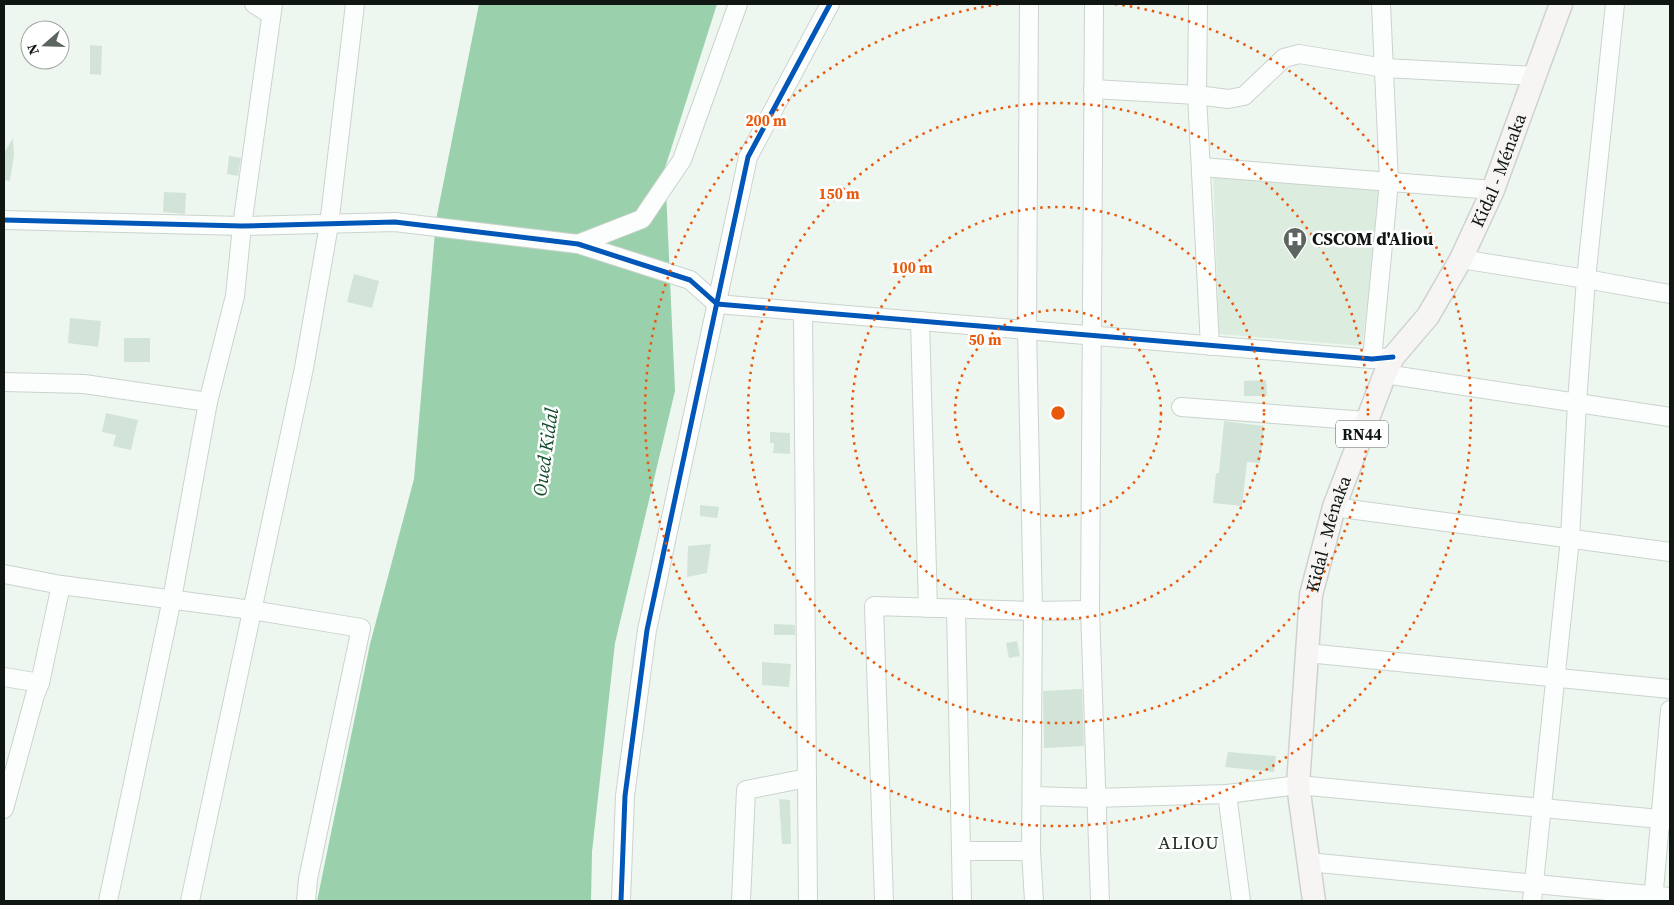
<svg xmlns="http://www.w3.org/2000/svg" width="1674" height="905" font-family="'Source Serif 4',serif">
  <rect width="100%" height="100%" fill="#edf7f0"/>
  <path fill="#dcede0" d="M1213 176 1384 185 1362 346 1219 334Z"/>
  <path fill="#9ad1ac" d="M479 4H717L665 168 675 391 615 643 592 852 591 901H317L370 644 414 479 436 220Z"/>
  <g fill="#d1e4d7">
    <path d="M90 45 102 46 101 75 90 74Z"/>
    <path d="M13 138 14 155 10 181 4 180V153Z"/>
    <path d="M229 156 241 158 238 176 227 174Z"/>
    <path d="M164 192 186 193 185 214 163 212Z"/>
    <path d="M354 274 379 281 372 308 347 302Z"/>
    <path d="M70 318 101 321 98 347 68 343Z"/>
    <rect x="124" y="338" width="26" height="24"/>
    <path d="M1266 380 1267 396H1244V381Z"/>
    <path d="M106 413 138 420 131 450 113 446 116 435 102 432Z"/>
    <path d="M1224 421 1264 426 1260 463 1247 462 1242 506 1213 503 1216 473H1219Z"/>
    <path d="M770 432 790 433V454L773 453 774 443H770Z"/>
    <path d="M700 505 719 507 717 518 700 516Z"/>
    <path d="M711 544 707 573 687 577 688 546Z"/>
    <path d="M774 624 795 625V635H774Z"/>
    <path d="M1017 641 1020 656 1009 658 1006 643Z"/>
    <path d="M762 662 791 664 789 687 762 685Z"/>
    <path d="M1082 689 1084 746 1044 748 1043 691Z"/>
    <path d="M1228 752 1276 756 1274 772 1225 767Z"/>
    <path d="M779 799 790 800 791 844H782Z"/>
  </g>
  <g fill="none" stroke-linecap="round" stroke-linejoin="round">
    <g stroke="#cbd3cd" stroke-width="20">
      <g id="minor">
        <path d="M254 4 270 14"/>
        <path d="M1029 4 1027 330 1033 611 1031 851 1034 901"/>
        <path d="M1094 4 1090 610 1100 901"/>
        <path d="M1198 4 1197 95 1210 346"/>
        <path d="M1093 89 1197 95 1228 99 1244 96 1284 58 1299 54 1385 68 1534 76"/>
        <path d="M1201 167 1493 190"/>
        <path d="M4 220 242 226 395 222 578 244 690 280 717 304 1372 359 1393 357"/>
        <path d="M578 244 642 219 682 160 738 4"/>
        <path d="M1461 259 1586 279 1670 294"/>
        <path d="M803 311 808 901"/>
        <path d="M920 321 928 608"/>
        <path d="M1372 359 1389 182 1381 4"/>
        <path d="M1385 374 1670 417"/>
        <path d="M4 382 84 384 208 402"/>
        <path d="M1181 407 1367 421"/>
        <path d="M1334 507 1670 552"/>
        <path d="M4 574 61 585 252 610 361 628 308 879 306 901"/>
        <path d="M956 609 962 901"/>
        <path d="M1307 653 1670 689"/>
        <path d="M4 677 40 683"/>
        <path d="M1227 794 1241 901"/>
        <path d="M1032 796 1095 798 1227 794 1298 785 1670 820"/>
        <path d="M4 809 35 695 40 683 61 585"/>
        <path d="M962 851H1031"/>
        <path d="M1308 862 1670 897"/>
        <path d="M108 901 172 599 208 402 235 296 242 226 273 4"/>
        <path d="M190 901 304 368 329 225 355 4"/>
        <path d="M621 901 625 796 647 630 748 157 830 4"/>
        <path d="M741 901 746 790 807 778"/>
        <path d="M884 901 874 606 1033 611 1090 610"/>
        <path d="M1532 901 1570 539 1577 403 1586 279 1615 4"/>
        <path d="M1653 901 1670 710"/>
      </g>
    </g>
    <g stroke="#cdd2cf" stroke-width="25">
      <g id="major">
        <path id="s1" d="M1314 901 1298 785 1311 595 1334 507 1385 374 1393 357 1428 316 1461 259 1493 190 1561 4"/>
      </g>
    </g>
    <use href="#minor" stroke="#fcfefd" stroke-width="18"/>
    <use href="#major" stroke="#f7f4f4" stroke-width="22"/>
    <g stroke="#fff" stroke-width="8">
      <g id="cycleway">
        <path d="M4 220 242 226 395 222 578 244 690 280 717 304 1372 359 1393 357"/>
        <path d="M621 901 625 796 647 630 748 157 830 4"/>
      </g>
    </g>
    <use href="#cycleway" stroke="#0057b8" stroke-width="5"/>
  </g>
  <g fill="none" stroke="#e8590c" stroke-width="2.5" stroke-dasharray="2.5 5">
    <circle cx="1058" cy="413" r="103"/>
    <circle cx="1058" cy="413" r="206"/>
    <circle cx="1058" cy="413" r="310"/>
    <path d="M1115 4A413 413 0 1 1 1001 4"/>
  </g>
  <defs>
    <g id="hospital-pin" transform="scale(1.25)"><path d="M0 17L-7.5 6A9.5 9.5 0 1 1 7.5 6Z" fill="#5d6560" stroke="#fff"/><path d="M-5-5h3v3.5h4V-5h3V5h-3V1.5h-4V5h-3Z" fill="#fff"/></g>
  </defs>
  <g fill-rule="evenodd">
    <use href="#hospital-pin" x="1295" y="239"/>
  </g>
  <g text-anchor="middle" stroke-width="5" stroke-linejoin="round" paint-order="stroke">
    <rect fill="#fff" stroke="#585d59" stroke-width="1" x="1336" y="420.5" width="52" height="27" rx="4"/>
    <g font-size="16" font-weight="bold" fill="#101712">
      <text x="1362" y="440">RN44</text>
    </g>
    <g font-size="18" fill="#101712" stroke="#fff">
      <text dy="6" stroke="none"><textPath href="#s1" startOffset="776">Kidal - Ménaka</textPath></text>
      <text dy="6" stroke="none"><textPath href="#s1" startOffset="371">Kidal - Ménaka</textPath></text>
    </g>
    <g font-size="18" font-weight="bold" fill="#101712" stroke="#fff" text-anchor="start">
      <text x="1312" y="245">CSCOM d'Aliou</text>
    </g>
    <g font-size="19" font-style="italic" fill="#114a2a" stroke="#fff">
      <text transform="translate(545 452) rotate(-82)" y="7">Oued Kidal</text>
    </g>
    <g font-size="19" letter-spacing="1" fill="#243228" stroke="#fff">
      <text x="1189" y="849">ALIOU</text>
    </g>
  </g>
  <circle cx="1058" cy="413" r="8" fill="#e8590c" stroke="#fff" stroke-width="2.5"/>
  <g font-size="15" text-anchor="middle" font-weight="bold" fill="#e8590c" stroke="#fff" stroke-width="5" stroke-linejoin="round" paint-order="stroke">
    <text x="766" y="126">200 m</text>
    <text x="839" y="199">150 m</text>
    <text x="912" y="273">100 m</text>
    <text x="985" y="345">50 m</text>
  </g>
  <rect width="1674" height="905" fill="none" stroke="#101712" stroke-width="10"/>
  <g transform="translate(45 45) rotate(250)"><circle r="24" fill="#ffffff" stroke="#9fa2a0"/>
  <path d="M0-4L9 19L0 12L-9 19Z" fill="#5d6560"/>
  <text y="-8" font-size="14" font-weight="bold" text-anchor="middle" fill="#101712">N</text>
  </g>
</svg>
